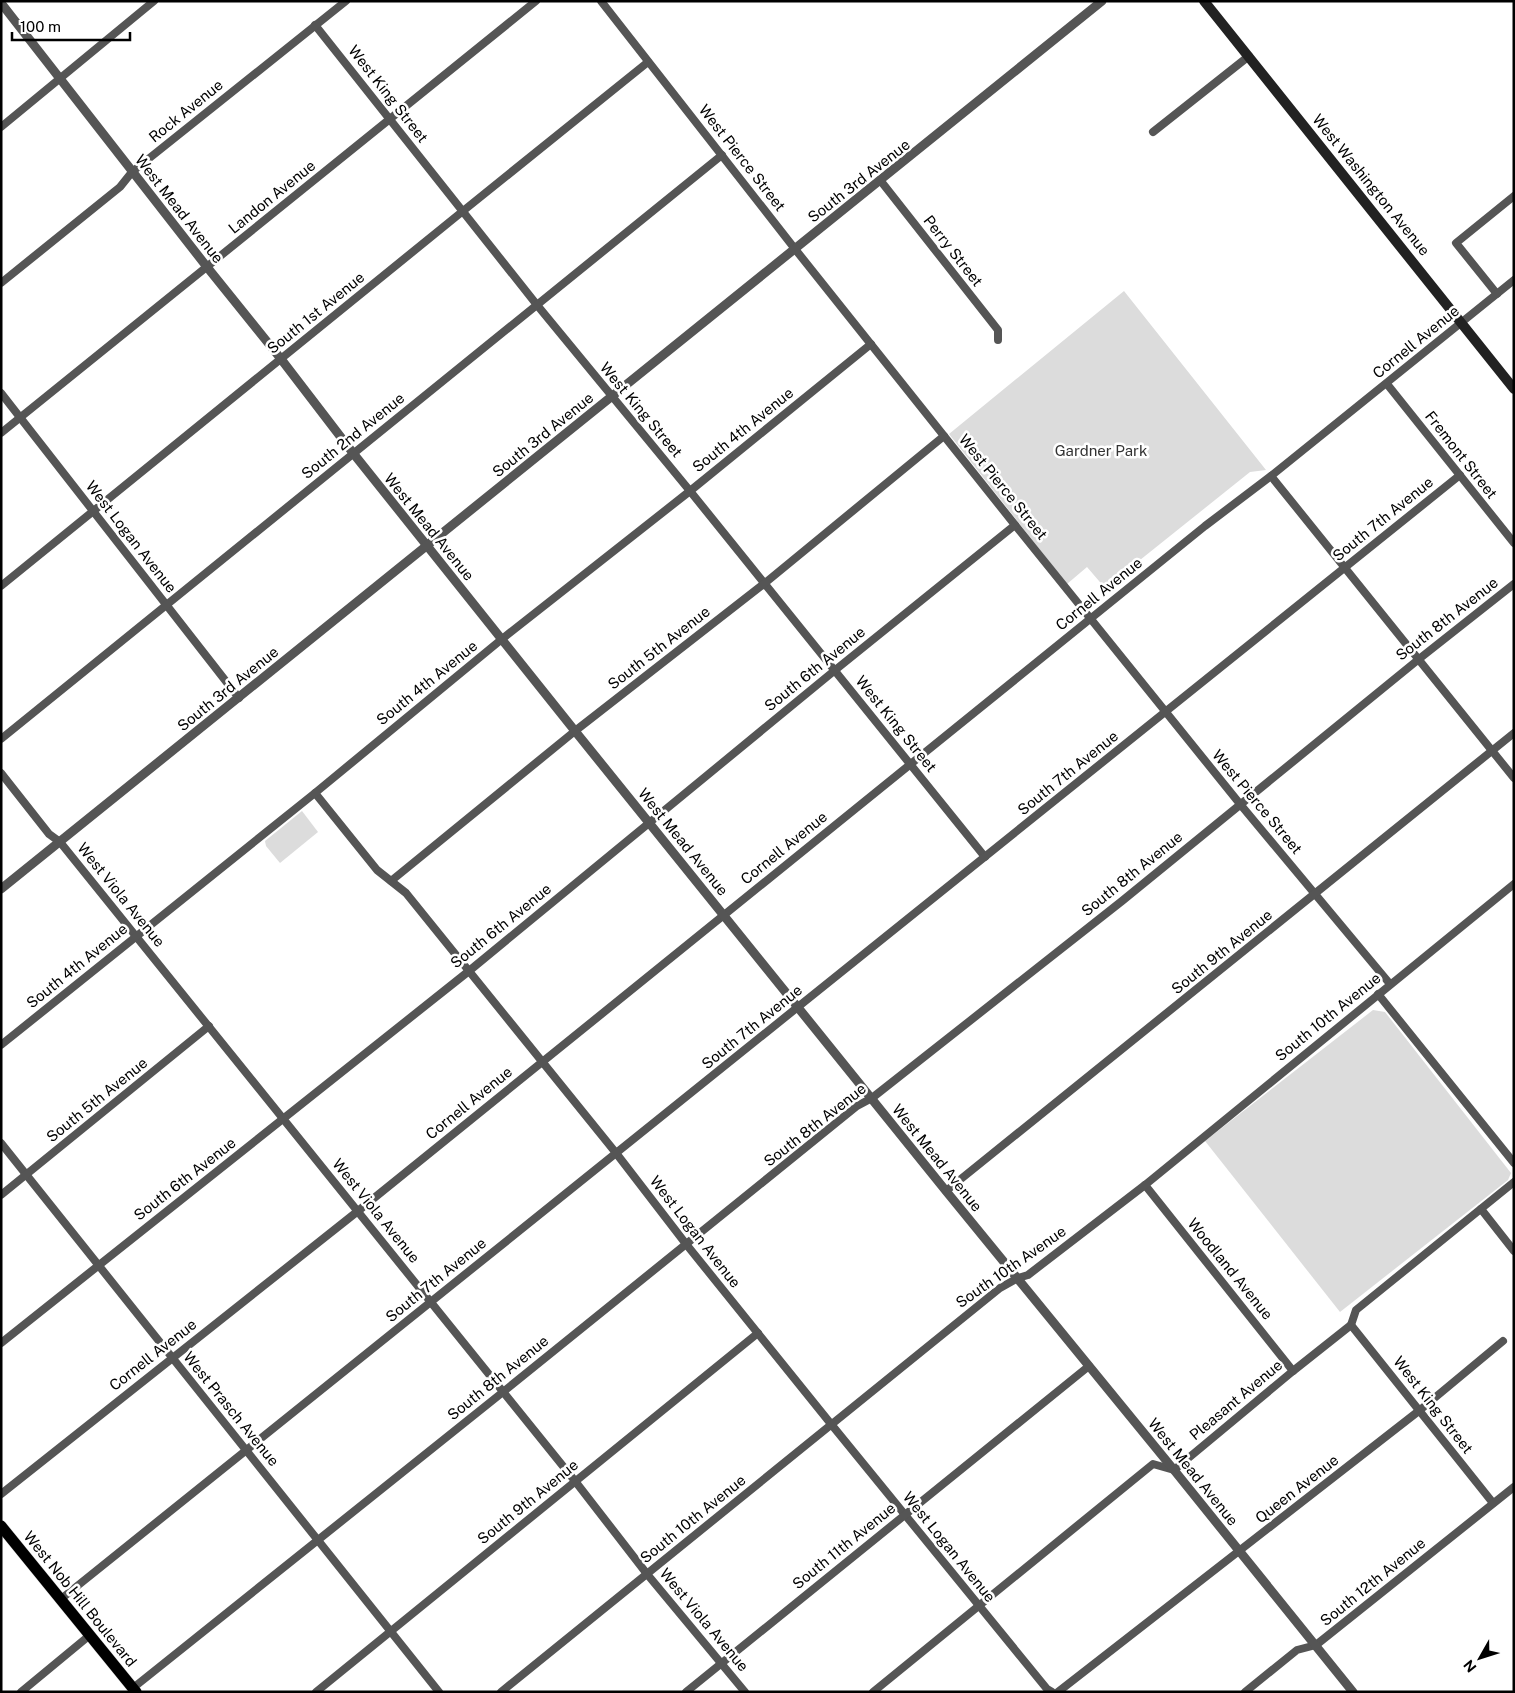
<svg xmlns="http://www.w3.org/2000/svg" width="1515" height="1693" font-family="'Public Sans',sans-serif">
  <rect width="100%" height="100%" fill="#fff"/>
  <g fill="#dcdcdc">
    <path d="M1124 291 1266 470 1250 472 1105 588 1087 567 1067 584 949 434Z"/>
    <path d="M302 811 318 832 280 863 266 846 265 841Z"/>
    <path d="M1373 1010 1385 1012 1511 1173 1508 1180 1340 1312 1205 1141Z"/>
  </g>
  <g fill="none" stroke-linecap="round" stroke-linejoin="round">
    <g stroke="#dbdbdb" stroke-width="12">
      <path id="primary" d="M1 1526 136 1692"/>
    </g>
    <g stroke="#555" stroke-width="8">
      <path d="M601 1 795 249 1015 525 1240 804 1390 984"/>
      <path d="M315 25 537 305 690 491 985 857"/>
      <path d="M1 127 154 1"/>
      <path d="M1153 132 1249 56"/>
      <path d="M880 180 998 330V340"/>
      <path d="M1 283 120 187 132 172 346 1"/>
      <path d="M1497 294 1456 243 1514 196"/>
      <path d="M1387 384 1514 543"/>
      <path d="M1 393 239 698"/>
      <path d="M1 433 536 1"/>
      <path d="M1271 476 1514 778"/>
      <path d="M1 586 463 211 648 62"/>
      <path d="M1 739 722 155"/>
      <path d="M1 773 49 834 60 842 575 1481 647 1574 745 1692"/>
      <path d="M315 793 377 870 406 893 616 1153 686 1244 831 1424 1047 1689 1052 1692"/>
      <path d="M391 881 575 731 765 583 944 436"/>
      <path d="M1378 994 1514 1163"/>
      <path d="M1 1045 315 793 502 639 690 491 871 344"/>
      <path d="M1 1143 439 1692"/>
      <path d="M1145 1185 1293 1371"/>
      <path d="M946 1191 1514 733"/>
      <path d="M1 1195 209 1026"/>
      <path d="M1481 1209 1514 1251"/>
      <path d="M1351 1325 1493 1503"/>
      <path d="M1 1343 469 971 834 671 1015 525"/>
      <path d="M1 1494 358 1211 1205 526 1271 476 1514 280"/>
      <path d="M61 1599 1460 475"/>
      <path d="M133 1688 503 1392 857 1106 872 1098 1122 901 1419 659 1514 584"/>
      <path d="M21 1692 90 1635"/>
      <path d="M316 1692 758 1333"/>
      <path d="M501 1692 1000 1288 1018 1278 1028 1275 1145 1185 1514 884"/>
      <path d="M686 1692 1089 1366"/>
      <path d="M873 1692 1153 1464 1174 1470 1293 1371 1351 1325 1356 1310 1514 1182"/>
      <path d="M1058 1692 1420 1410 1503 1341"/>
      <path d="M1245 1692 1297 1650 1316 1645 1514 1487"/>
    </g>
    <g stroke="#555" stroke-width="9">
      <path d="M1 3 207 267 281 359 353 453 575 731 946 1191 1174 1470 1353 1692"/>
      <path d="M1 889 1102 1"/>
    </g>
    <path stroke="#222" stroke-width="10" d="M1204 1 1514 389"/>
    <use href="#primary" stroke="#000" stroke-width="11"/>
  </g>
  <g text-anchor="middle" stroke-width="5" stroke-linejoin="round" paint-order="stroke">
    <g font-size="15" fill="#000" stroke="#fff">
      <text transform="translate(388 94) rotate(52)" y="5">West King Street</text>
      <text transform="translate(186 111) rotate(-39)" y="5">Rock Avenue</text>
      <text transform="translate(742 158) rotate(52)" y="5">West Pierce Street</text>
      <text transform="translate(859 181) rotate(-38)" y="5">South 3rd Avenue</text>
      <text transform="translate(1371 185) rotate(51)" y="5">West Washington Avenue</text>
      <text transform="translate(272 197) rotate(-39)" y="5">Landon Avenue</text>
      <text transform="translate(179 209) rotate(52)" y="5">West Mead Avenue</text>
      <text transform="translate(953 251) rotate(52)" y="5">Perry Street</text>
      <text transform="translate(316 313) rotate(-39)" y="5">South 1st Avenue</text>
      <text transform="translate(1416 342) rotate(-39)" y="5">Cornell Avenue</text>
      <text transform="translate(641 410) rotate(50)" y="5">West King Street</text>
      <text transform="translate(743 430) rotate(-39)" y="5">South 4th Avenue</text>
      <text transform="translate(543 435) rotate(-39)" y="5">South 3rd Avenue</text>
      <text transform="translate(353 436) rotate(-39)" y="5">South 2nd Avenue</text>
      <text transform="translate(1461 455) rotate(52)" y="5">Fremont Street</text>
      <text transform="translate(1003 487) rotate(51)" y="5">West Pierce Street</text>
      <text transform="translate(1383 519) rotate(-39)" y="5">South 7th Avenue</text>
      <text transform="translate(429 527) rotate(51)" y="5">West Mead Avenue</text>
      <text transform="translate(131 537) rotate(52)" y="5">West Logan Avenue</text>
      <text transform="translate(1099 594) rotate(-39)" y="5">Cornell Avenue</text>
      <text transform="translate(1447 619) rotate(-38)" y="5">South 8th Avenue</text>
      <text transform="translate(659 648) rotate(-38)" y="5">South 5th Avenue</text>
      <text transform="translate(815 669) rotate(-39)" y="5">South 6th Avenue</text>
      <text transform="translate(427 683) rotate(-39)" y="5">South 4th Avenue</text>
      <text transform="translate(228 689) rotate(-39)" y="5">South 3rd Avenue</text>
      <text transform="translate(896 724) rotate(51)" y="5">West King Street</text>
      <text transform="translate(1068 773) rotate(-39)" y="5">South 7th Avenue</text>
      <text transform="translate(1257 802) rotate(50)" y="5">West Pierce Street</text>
      <text transform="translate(683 842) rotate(51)" y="5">West Mead Avenue</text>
      <text transform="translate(784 848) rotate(-39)" y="5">Cornell Avenue</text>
      <text transform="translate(1132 874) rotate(-39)" y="5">South 8th Avenue</text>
      <text transform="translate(121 895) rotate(51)" y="5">West Viola Avenue</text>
      <text transform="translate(501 926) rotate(-39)" y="5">South 6th Avenue</text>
      <text transform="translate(1222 952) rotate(-39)" y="5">South 9th Avenue</text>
      <text transform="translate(77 966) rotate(-39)" y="5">South 4th Avenue</text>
      <text transform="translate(1328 1017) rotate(-39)" y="5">South 10th Avenue</text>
      <text transform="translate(752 1027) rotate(-39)" y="5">South 7th Avenue</text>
      <text transform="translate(97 1100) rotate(-39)" y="5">South 5th Avenue</text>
      <text transform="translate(469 1103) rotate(-39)" y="5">Cornell Avenue</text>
      <text transform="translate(815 1125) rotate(-38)" y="5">South 8th Avenue</text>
      <text transform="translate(937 1158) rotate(51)" y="5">West Mead Avenue</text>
      <text transform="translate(185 1179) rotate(-38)" y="5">South 6th Avenue</text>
      <text transform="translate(376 1211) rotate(51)" y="5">West Viola Avenue</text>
      <text transform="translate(695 1232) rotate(52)" y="5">West Logan Avenue</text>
      <text transform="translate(1011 1267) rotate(-35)" y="5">South 10th Avenue</text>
      <text transform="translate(1230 1269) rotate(51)" y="5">Woodland Avenue</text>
      <text transform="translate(436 1280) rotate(-39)" y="5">South 7th Avenue</text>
      <text transform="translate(153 1355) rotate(-38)" y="5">Cornell Avenue</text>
      <text transform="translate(498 1378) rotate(-39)" y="5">South 8th Avenue</text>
      <text transform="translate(1236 1400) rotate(-40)" y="5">Pleasant Avenue</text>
      <text transform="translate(1433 1405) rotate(52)" y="5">West King Street</text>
      <text transform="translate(231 1409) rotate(51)" y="5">West Prasch Avenue</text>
      <text transform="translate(1193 1472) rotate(51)" y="5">West Mead Avenue</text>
      <text transform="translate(1297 1489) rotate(-38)" y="5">Queen Avenue</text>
      <text transform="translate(528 1502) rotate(-39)" y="5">South 9th Avenue</text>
      <text transform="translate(693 1519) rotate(-39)" y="5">South 10th Avenue</text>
      <text transform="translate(844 1546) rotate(-39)" y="5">South 11th Avenue</text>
      <text transform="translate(949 1547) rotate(51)" y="5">West Logan Avenue</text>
      <text transform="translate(1373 1582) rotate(-39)" y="5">South 12th Avenue</text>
      <text transform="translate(80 1599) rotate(51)" y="5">West Nob Hill Boulevard</text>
      <text transform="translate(704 1620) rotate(50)" y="5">West Viola Avenue</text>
    </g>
    <g font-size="15" fill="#333" stroke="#fff">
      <text x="1101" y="456">Gardner Park</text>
    </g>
  </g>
  <rect width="1515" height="1693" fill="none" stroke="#000000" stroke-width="5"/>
  <g transform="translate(1480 1658) rotate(231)" stroke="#ffffff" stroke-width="4" paint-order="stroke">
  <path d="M0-4L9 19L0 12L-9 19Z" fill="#000000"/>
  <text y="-8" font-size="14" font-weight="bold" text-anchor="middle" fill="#000000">N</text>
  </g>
  <path d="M12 32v8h118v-8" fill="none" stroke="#000000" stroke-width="2.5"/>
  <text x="20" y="32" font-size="15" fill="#000000" stroke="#ffffff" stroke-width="4" paint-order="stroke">100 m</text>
</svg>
